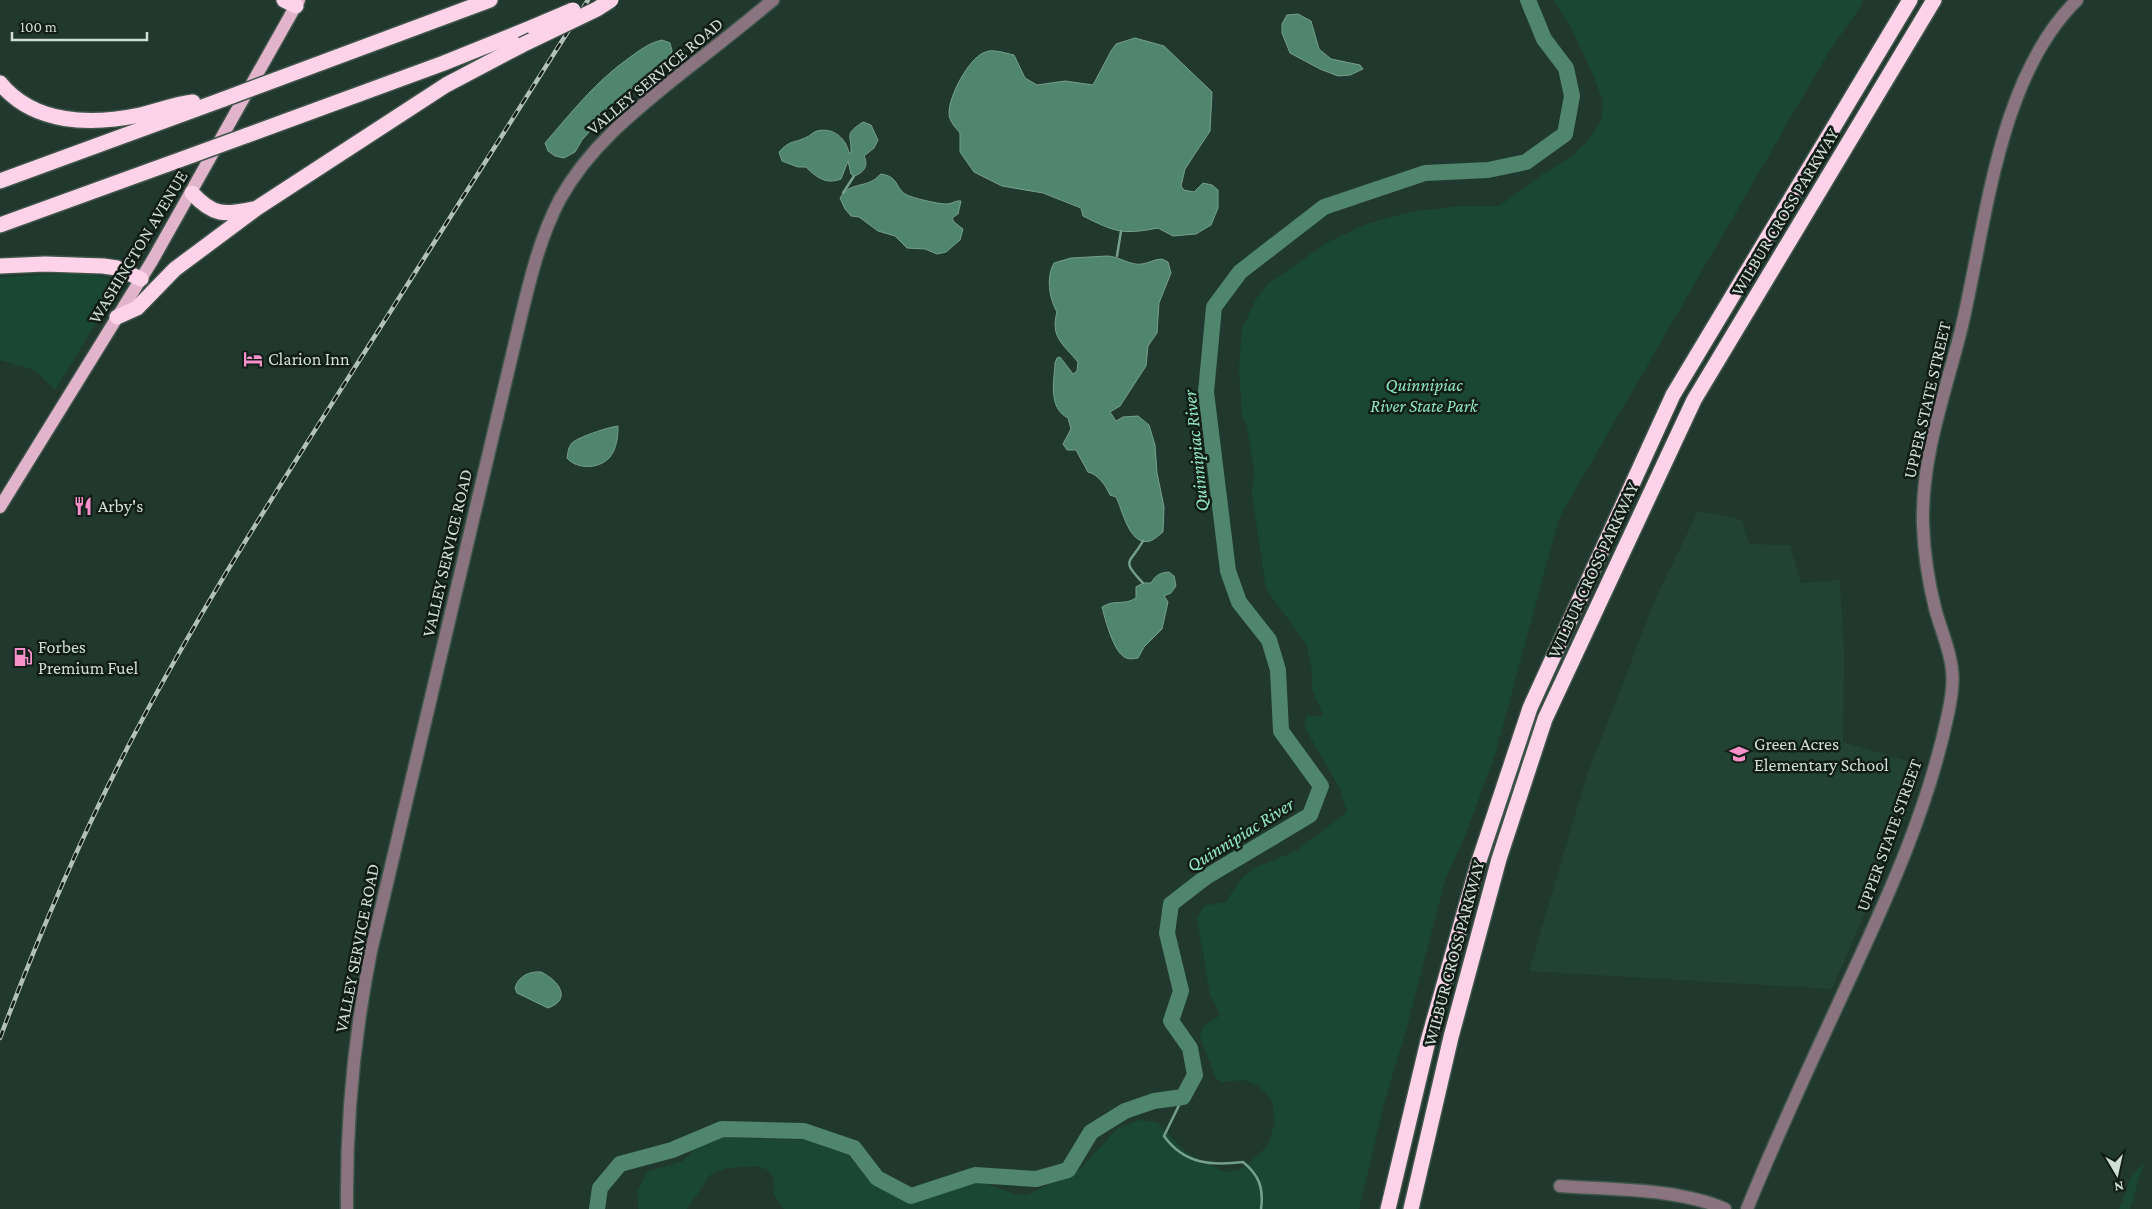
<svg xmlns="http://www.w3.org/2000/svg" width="2152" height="1209" font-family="'Crimson Pro',serif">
  <rect width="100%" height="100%" fill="#20382d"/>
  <path fill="#224233" d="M1698 511 1742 520 1749 544 1790 545 1801 583 1840 580 1844 655 1843 742 1921 765 1905 819 1832 989 1529 971 1586 778 1657 595Z"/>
  <g fill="#1a4734">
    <path d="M1553 0H1863L1860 8 1831 48 1559 518 1495 755 1465 836 1445 880 1407 1027 1384 1104 1359 1209H784L774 1195 773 1178 768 1170 757 1166 728 1168 711 1174 687 1209H639L637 1193 647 1172 683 1161 706 1137 810 1140 827 1138 833 1141 842 1147 868 1180 893 1191 909 1196 936 1191 957 1181 981 1182 1015 1194 1027 1195 1080 1169 1118 1128 1140 1120 1157 1122 1186 1152 1224 1172 1239 1170 1259 1155 1268 1144 1275 1122 1272 1101 1265 1092 1257 1085 1243 1080 1223 1082 1216 1079 1200 1037 1204 1025 1217 1018 1220 1014 1210 995 1197 918 1204 906 1226 902 1239 881 1254 868 1296 851 1347 812 1340 789 1304 726 1307 715 1321 717 1322 712 1312 690V670L1306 644 1266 589 1252 494 1254 469 1247 427 1242 414 1239 370 1242 329 1256 299 1268 284 1328 242 1366 224 1410 212 1459 206H1499L1543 174 1572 156 1589 140 1602 118 1603 102 1592 72 1569 24Z"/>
    <path d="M84 273 108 278 113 289 106 307 55 390 35 370 0 360V277Z"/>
    <path d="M2144 1163 2130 1209H2119L2131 1176Z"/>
  </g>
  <g fill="#4f866d" stroke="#75a08c">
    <path d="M1298 14 1311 21 1319 49 1331 59 1360 65 1363 69 1350 75 1338 76 1320 69 1290 53 1282 33V24L1287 15Z"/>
    <path d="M1135 38 1164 46 1212 92 1210 131 1185 169 1181 186 1184 190 1194 192 1203 183 1212 185 1218 190V208L1211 225 1196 234 1173 236 1158 228C1122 235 1115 232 1083 216L1081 208 1043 193 1002 186 974 172 960 152V133C955 127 949 121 949 113 949 96 968 60 983 53 992 48 1004 53 1014 55L1025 78 1037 85 1065 81 1093 85 1111 51 1116 44Z"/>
    <path d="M662 40 670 43 672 51 668 60 659 69 618 100 582 140 575 152 564 158 555 156 548 151 545 143C572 112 595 82 629 58 640 50 649 43 662 40Z"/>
    <path d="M863 122 871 125 878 140 874 148 864 156C869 165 864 173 854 176L851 174 848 161 841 179C826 185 816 177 806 167H798L782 161 779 152C791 139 793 144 807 137 810 136 813 132 817 131 833 127 846 138 849 153H851C852 135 843 135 863 122Z"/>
    <path d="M881 174C900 177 894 188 907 195 913 198 938 204 946 204 952 204 956 200 961 201L958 214 952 218 954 222 963 229 960 240 946 252 937 254 925 249 907 248 895 236 878 231 859 217 851 216 845 209 840 198C848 184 860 187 872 181 875 180 878 176 881 174Z"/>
    <path d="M1107 256C1119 256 1130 266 1142 264 1149 263 1155 259 1162 259L1168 262 1171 273 1159 303 1157 333 1148 346 1146 366 1120 406 1110 412 1116 421 1123 417 1138 416 1149 425 1155 445 1157 473 1164 507 1163 532C1159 535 1154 540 1150 541 1129 547 1122 508 1116 497L1110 495C1106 486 1098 474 1088 472L1076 450H1067L1063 444 1071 429 1068 418C1048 408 1054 382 1055 363L1057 358 1060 357 1073 374 1077 371 1078 362C1063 344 1050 337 1057 312 1049 298 1046 277 1054 263L1071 258Z"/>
    <path d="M618 426C618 436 617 448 610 457 600 469 577 470 567 458 568 453 568 447 572 443 578 437 609 427 618 426Z"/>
    <path d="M1169 572 1174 576 1176 586 1171 593 1164 596 1168 602 1162 629 1144 647 1138 658C1132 659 1128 660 1123 656 1113 649 1105 619 1102 607 1114 599 1124 606 1136 598V587L1143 583H1151C1156 575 1159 573 1169 572Z"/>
    <path d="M541 972C558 980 573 999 548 1008L517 993 515 988C518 976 530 971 541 972Z"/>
  </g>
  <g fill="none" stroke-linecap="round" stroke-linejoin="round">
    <g stroke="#75a08c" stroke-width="2.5">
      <path d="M843 193 854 176"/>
      <path d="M1117 256 1121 231"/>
      <path d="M1143 541C1130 564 1120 559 1143 583"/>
      <path d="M1183 1097 1164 1136C1184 1164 1211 1166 1243 1162 1259 1175 1264 1188 1261 1209"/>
    </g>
    <path stroke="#4f866d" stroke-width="16" d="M597 1209 600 1188 620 1164 672 1150 722 1129 804 1131 854 1148 877 1178 911 1196 975 1175 1036 1179 1068 1170 1091 1132 1125 1111 1154 1101 1183 1097 1195 1075 1190 1048 1171 1021 1181 991 1167 933 1171 904 1206 877 1310 815 1321 786 1281 731 1278 670 1269 640 1239 602 1228 571 1206 392 1214 307 1240 272 1324 207 1425 173 1488 170 1526 162 1565 134 1572 96 1566 68 1544 39 1528 0"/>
    <g stroke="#40564b" stroke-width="15">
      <g id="minor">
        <path d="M1560 1186C1611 1190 1678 1188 1725 1209"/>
        <path d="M347 1209C346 1122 354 1036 371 951L520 321C530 279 540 237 560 199 590 145 637 109 684 71 714 48 744 24 773 0"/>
        <path d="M1747 1209C1779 1130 1816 1052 1852 974 1891 890 1929 805 1948 714 1951 700 1954 684 1952 670 1950 649 1940 628 1935 608 1928 580 1924 553 1923 525 1921 457 1945 394 1961 330 1986 226 1997 78 2077 0"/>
      </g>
    </g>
    <g stroke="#40564b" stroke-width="15">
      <path id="major" d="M0 507 152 261 299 0"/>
    </g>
    <g stroke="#40564b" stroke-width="18">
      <g id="highway">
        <path d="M284 0 296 6"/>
        <path d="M275 80 490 0"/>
        <path d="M0 83C34 125 92 125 140 115 158 111 175 104 193 102"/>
        <path d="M245 136 444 63 533 27"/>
        <path d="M0 181 224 99"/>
        <path d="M192 193C213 216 224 215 253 209"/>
        <path d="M0 225 193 155"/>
        <path d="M0 266 45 264 103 266 117 268 141 279"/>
        <path d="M117 317 137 308 175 269 257 208 446 85 522 45"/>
        <path d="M1388 1209 1428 1041 1478 864 1530 708 1673 395 1910 0"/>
        <path d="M1411 1209 1451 1037 1499 859 1545 719 1694 400 1934 0"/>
      </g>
    </g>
    <use href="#minor" stroke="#8a747f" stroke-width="12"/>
    <use href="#major" stroke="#e2b4cc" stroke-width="12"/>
    <use href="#highway" stroke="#fed2e8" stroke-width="15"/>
    <g stroke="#b1c1b9" stroke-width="4.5">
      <path id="rail" d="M0 1038C41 929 87 822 142 720 210 593 289 471 366 350 440 233 514 116 588 0"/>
    </g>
    <use href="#rail" stroke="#121d18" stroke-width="2.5" stroke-dasharray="8" stroke-linecap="butt"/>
    <g stroke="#40564b" stroke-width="18" stroke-linecap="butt">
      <g id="highway-bridge">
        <path d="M533 27 573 10"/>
        <path d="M522 45 597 9 611 0"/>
        <path d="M224 99 275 80"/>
        <path d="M193 155 245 136"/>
      </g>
    </g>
    <use href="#highway-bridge" stroke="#fed2e8" stroke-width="15"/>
  </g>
  <defs>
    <g id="hotel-bare" transform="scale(1.5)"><path d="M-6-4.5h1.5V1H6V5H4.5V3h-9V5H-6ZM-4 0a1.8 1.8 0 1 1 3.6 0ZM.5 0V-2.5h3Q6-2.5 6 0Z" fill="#f890ca" stroke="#121d18" stroke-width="2.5" paint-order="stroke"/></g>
    <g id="restaurant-bare" transform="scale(1.5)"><path d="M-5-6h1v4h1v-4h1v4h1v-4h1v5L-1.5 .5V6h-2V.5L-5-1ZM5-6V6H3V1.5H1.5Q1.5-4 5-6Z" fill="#f890ca" stroke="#121d18" stroke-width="2.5" paint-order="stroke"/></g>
    <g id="fuel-bare" transform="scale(1.5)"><path d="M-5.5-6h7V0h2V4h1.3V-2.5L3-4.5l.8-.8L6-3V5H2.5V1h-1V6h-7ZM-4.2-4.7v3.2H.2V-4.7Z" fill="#f890ca" stroke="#121d18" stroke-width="2.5" paint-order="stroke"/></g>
    <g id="school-bare" transform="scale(1.5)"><path d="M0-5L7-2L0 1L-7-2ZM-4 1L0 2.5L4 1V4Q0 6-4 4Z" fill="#f890ca" stroke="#121d18" stroke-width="2.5" paint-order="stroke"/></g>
  </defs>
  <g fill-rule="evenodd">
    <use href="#hotel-bare" x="253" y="359"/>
    <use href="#restaurant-bare" x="83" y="506"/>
    <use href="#fuel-bare" x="23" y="657"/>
    <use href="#school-bare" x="1739" y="754"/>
  </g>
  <g text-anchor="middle" stroke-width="5" stroke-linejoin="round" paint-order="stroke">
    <g font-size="18" fill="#cfded6" stroke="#121d18">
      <text transform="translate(655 76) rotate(-40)" y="6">VALLEY SERVICE ROAD</text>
      <text transform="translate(1785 212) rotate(-59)" y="6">WILBUR CROSS PARKWAY</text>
      <text transform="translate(138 247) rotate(-59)" y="6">WASHINGTON AVENUE</text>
      <text transform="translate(1927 400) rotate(-77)" y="6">UPPER STATE STREET</text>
      <text transform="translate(447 553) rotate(-77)" y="6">VALLEY SERVICE ROAD</text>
      <text transform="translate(1593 570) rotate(-65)" y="6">WILBUR CROSS PARKWAY</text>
      <text transform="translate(1889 835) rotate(-70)" y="6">UPPER STATE STREET</text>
      <text transform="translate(357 948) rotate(-79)" y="6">VALLEY SERVICE ROAD</text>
      <text transform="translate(1454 953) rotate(-75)" y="6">WILBUR CROSS PARKWAY</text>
    </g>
    <g font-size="18" fill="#cfded6" stroke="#121d18" text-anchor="start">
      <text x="268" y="365">Clarion Inn</text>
      <text x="98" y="512">Arby's</text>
      <text x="38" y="653">Forbes<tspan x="38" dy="21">Premium Fuel</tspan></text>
      <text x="1754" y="750">Green Acres<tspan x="1754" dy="21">Elementary School</tspan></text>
    </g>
    <g font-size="18" font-style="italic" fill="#8ee4bb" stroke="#121d18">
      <text x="1424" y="391">Quinnipiac<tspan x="1424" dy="21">River State Park</tspan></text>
    </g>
    <g font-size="19" font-style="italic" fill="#92e8bf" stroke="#121d18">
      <text transform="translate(1195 451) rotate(-96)" y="7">Quinnipiac River</text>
      <text transform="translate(1240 834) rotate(-32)" y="7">Quinnipiac River</text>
    </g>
  </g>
  <g transform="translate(2117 1174) rotate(171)" stroke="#121d18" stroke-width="4" paint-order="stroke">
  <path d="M0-4L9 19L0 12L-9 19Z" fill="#cfded6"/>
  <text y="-8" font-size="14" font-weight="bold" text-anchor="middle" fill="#cfded6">N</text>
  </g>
  <path d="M12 32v8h135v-8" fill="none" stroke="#cfded6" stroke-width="2.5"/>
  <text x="20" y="32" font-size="15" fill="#cfded6" stroke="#121d18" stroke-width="4" paint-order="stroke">100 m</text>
</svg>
